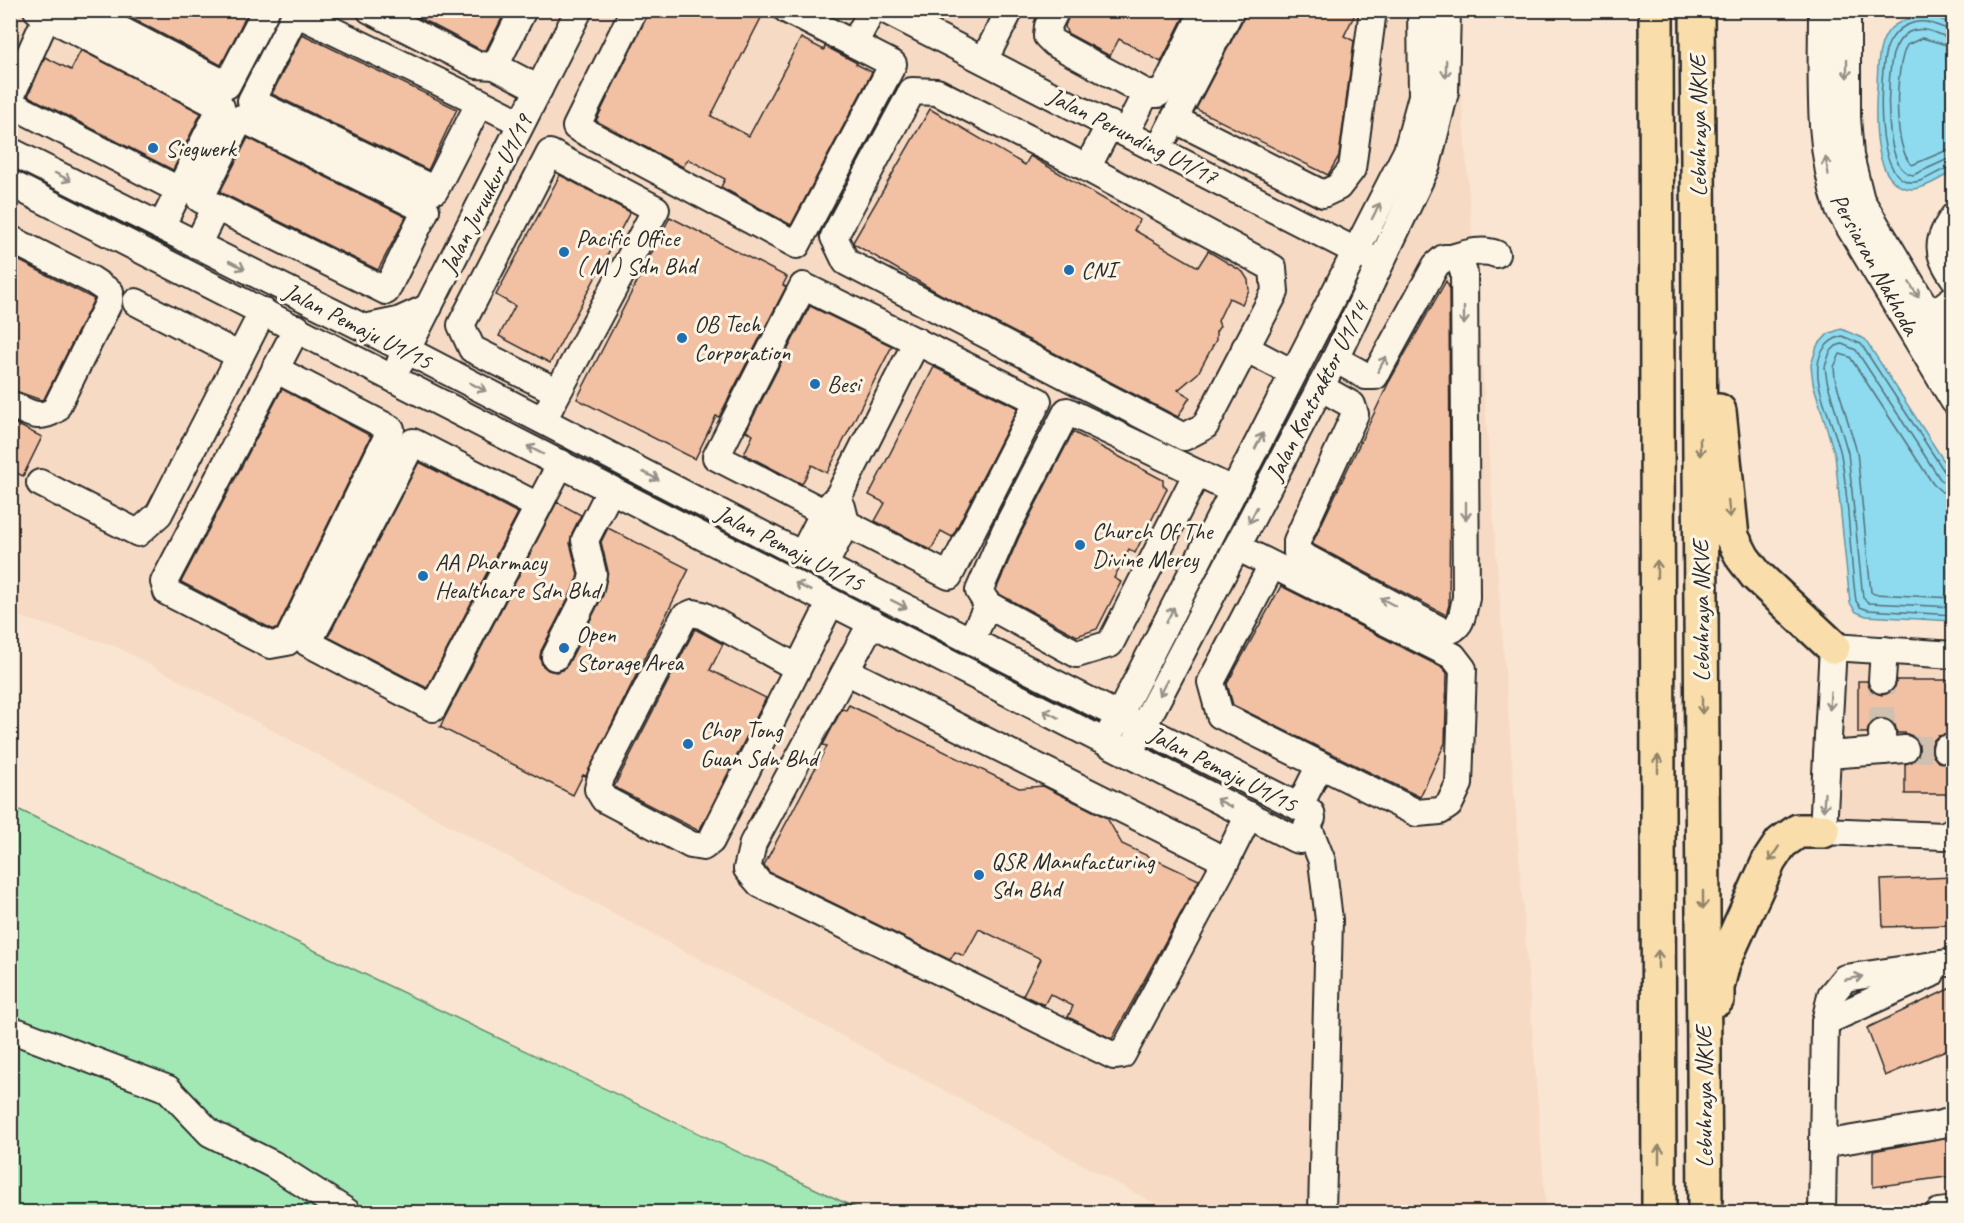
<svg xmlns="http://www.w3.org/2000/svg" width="1964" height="1223" font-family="Caveat,sans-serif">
  <rect width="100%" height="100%" fill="#f9e5d1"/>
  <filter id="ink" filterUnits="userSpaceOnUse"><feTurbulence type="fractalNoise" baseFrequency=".0167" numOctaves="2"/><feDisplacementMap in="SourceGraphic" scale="12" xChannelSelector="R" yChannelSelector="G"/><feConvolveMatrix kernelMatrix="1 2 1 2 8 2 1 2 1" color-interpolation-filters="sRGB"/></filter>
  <g filter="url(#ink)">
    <g fill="#f7dac3">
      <path d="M10 11H1455L1546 1212H1171L115 646 11 614Z"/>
      <path d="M1835 636 1953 639V842H1813Z"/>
    </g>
    <path fill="#a1e8b5" stroke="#668a70" stroke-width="1.5" d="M11 806 864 1212H11Z"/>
    <g fill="#8edaef" stroke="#6694a1" stroke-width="1.5">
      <path d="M1920 15 1938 18 1953 25 1954 171C1942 177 1925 189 1911 189 1871 186 1875 112 1877 85 1878 66 1877 43 1891 28 1899 21 1910 18 1920 15Z"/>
      <path d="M1841 329 1865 339 1953 475V621L1866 616 1856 612 1850 603 1835 455 1813 383 1811 365 1817 346 1828 334Z"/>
    </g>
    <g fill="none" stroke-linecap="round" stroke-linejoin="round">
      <g stroke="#537179" stroke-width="1.5">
        <path d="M1954 30C1935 28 1927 15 1905 26 1894 32 1887 44 1885 55 1880 83 1875 169 1906 181 1922 187 1939 168 1954 166"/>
        <path d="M1954 38C1937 37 1926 24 1909 32 1900 37 1896 45 1893 54 1887 77 1882 171 1913 175L1946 160 1954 159"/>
        <path d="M1954 47 1922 38 1907 45C1895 66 1892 148 1912 165L1945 151 1954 150"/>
        <path d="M1954 477 1946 474 1861 344 1842 336C1828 340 1819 351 1818 366 1815 391 1836 429 1841 455 1850 503 1849 553 1856 601L1860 607 1868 610 1954 615"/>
        <path d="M1954 485 1946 483 1940 479 1856 350 1842 344 1836 346 1830 352 1825 367 1827 381 1848 453 1863 598 1869 603 1954 607"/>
        <path d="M1954 494 1942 492 1933 484 1850 357 1840 354 1834 367 1835 378 1857 452 1871 592 1874 594 1954 598"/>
      </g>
    </g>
    <g fill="#f2c0a2" stroke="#2b2b2b" stroke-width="1.5">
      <path d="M116 10H249L221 65Z"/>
      <path d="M404 10H506L486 50H481Z"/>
      <path d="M650 10H747L761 18 711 116 749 136 801 38 824 50 825 46 857 63 856 64 872 72 791 225 721 187 725 179 688 159 683 167 596 121Z"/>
      <path d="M1071 10H1187L1161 62 1119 39 1110 56 1067 33 1065 26Z"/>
      <path d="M1246 10H1357L1344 36 1354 41 1339 156 1328 175 1196 109 1244 17Z"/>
      <path d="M302 34 457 109 428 170 272 94Z"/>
      <path d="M81 50 201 113 173 170 28 96 45 57 71 70Z"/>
      <path d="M930 109 1025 165 1030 156 1140 220 1134 230 1198 267 1208 251 1243 272 1248 280 1249 290 1242 304 1229 298 1218 321 1220 326 1216 332V340L1198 373 1178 390 1190 397 1178 417 940 294 854 244 853 242Z"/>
      <path d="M248 138 406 217 378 270 220 192Z"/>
      <path d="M560 175 630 212 550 363 499 336 515 306 496 295Z"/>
      <path d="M670 217 787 277 783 285 786 287 719 417 716 416 695 459 577 399Z"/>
      <path d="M10 256 94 299 44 399 41 400 10 389Z"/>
      <path d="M1446 281 1449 287 1450 482 1449 605 1446 615 1312 544 1388 384Z"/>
      <path d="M810 306 892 346 827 473 812 465 802 484 744 454 753 435 746 431Z"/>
      <path d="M934 367 1018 408 952 537 941 531 931 550 875 521 885 503 869 495Z"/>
      <path d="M282 389 371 436 277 629H272L181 582Z"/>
      <path d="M10 421 42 437 23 476 10 470Z"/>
      <path d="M1073 432 1163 480V485L1167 489 1135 553 1129 549 1114 578 1121 582 1097 629 1077 636 999 594 996 590 1019 537Z"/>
      <path d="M419 462 518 513 427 688 328 637Z"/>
      <path d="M557 502 581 515 572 533 570 543 578 574 576 583 541 651 540 657 542 665 548 670 556 672 563 670 568 664 603 595 608 571 601 542 608 528 689 569 586 776 583 775 573 795 440 727Z"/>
      <path d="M1281 586 1443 668 1447 673 1445 743 1420 797 1233 705 1227 684Z"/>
      <path d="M695 629 723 644 710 670 766 698 699 831 614 787Z"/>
      <path d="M1897 680H1953V734L1938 736 1933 741 1931 748 1933 756 1938 762 1953 764V794H1905V764L1914 761 1919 755 1920 747 1917 740 1912 736 1905 733H1897L1895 725 1889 720 1882 718 1874 720 1869 726 1867 733H1858V681H1867L1869 687 1873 692 1882 695 1889 693 1894 689Z"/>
      <path d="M849 705 1019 788 1043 786 1107 818 1122 844 1199 880 1112 1039 1068 1017 1073 1006 1050 994 1044 1005 1023 995 1041 959 979 929 964 956 955 952 950 960 769 872 764 865 827 746 823 745 842 709 846 710Z"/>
      <path d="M1953 877V925L1883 927 1881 880Z"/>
      <path d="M1953 987V1047L1885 1076 1867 1028Z"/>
      <path d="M1953 1136V1176L1873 1187V1151Z"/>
    </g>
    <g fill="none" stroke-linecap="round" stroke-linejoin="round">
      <g stroke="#d0c0b0" stroke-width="26" stroke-dasharray="26 13" stroke-linecap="butt">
        <path d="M1882 733V680"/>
        <path d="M1905 749H1946"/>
      </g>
      <g stroke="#2b2b2b" stroke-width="30">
        <g id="minor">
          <path d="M37 10 47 16 11 96 15 106 179 190"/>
          <path d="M82 10 227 85 266 10"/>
          <path d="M370 10 477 65 495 66 539 89"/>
          <path d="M634 10 576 127 797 245 893 64 854 44 872 10"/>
          <path d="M787 10 854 44"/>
          <path d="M885 10 1371 259"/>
          <path d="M1056 10 1048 26 1047 36 1054 43 1148 94H1158L1165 88 1204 10"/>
          <path d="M1822 10C1822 78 1817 146 1839 210L1954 401"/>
          <path d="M1847 10V117L1850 156 1861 200 1954 355"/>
          <path d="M47 16 221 107 161 227"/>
          <path d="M984 60 1010 10"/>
          <path d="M495 66 523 10"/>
          <path d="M480 102 296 13 251 101 435 190 480 102 521 123"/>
          <path d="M241 118 426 210 386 291 200 199Z"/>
          <path d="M1174 119 1323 194 1338 187 1352 169 1373 10"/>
          <path d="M1126 132 1146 93"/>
          <path d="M1167 133 1231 10"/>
          <path d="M10 151 364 328 802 555 1311 813 1312 818 1300 840 1295 839 10 183"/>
          <path d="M1087 168 1273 268 1275 292 1205 426 1184 437 846 262 834 237 912 91 937 92 1087 168 1110 124"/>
          <path d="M1954 216C1936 242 1936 252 1954 278"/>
          <path d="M10 239 92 280 110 292 109 302 55 410C37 421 28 412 10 404"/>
          <path d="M197 245 216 207"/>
          <path d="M1451 258C1465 254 1482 248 1496 254"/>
          <path d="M803 286 1038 401 949 576 716 457Z"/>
          <path d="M136 302 240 356"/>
          <path d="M1930 316 1954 298"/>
          <path d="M364 328 398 321 429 307"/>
          <path d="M1245 348 1293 373"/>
          <path d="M400 363 579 10"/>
          <path d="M275 369 391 429 287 642 270 645 167 592 164 582 297 328"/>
          <path d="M1320 387 1352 405 1355 414 1297 541V553L1444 632C1463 629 1462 614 1466 598L1464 273 1460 262 1451 258H1444L1436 265 1375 376H1366L1335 359"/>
          <path d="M543 420 656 209 550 153 461 325 472 349 558 392"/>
          <path d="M40 483 138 533 159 514 263 311"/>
          <path d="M538 506 413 442 308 643 433 708 561 463"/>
          <path d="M1237 547 1453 656 1463 669 1459 784 1449 805 1440 811 1417 813 1220 715 1211 682 1272 565"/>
          <path d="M802 555 824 512 839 495 917 341"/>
          <path d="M824 566 846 523 842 507"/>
          <path d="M988 605 979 591 1005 531 1067 411 1197 473"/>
          <path d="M971 640 988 605 1077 654 1110 644 1197 473 1234 491"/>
          <path d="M555 657 590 588 593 574 585 540 611 489"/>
          <path d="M798 668 702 615 693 613 684 617 601 777 598 789 604 799 691 845 703 847 711 841C751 761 791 681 831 602"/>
          <path d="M846 671 1226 861 1122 1055 1114 1056 760 884 747 869 753 843 872 622"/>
          <path d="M1882 680 1884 650"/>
          <path d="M1111 731 1407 151 1422 96 1421 10"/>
          <path d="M1882 733 1883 751 1827 755 1823 831 1944 836 1954 830"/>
          <path d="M1135 742 1335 359 1427 165 1445 92 1447 10"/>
          <path d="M1946 749H1954"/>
          <path d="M1883 751 1905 749"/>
          <path d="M1827 755 1833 647 1954 655"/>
          <path d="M1299 807 1320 765"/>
          <path d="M1308 826 1322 861 1329 920 1322 1212"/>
          <path d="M1226 861 1249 815"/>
          <path d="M1825 1022 1931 974"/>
          <path d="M10 1032H18L168 1089 210 1133 274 1165 347 1212"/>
          <path d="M1823 1144 1942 1124 1954 1120"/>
          <path d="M1822 1212 1825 1022 1831 995 1845 978 1954 962"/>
          <path d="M1939 1212 1954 1210"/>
        </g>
      </g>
      <g stroke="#2b2b2b" stroke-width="38">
        <g id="highway">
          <path d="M1656 10 1659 1212"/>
          <path d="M1697 10 1705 1212"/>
          <path d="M1719 411 1732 537 1743 558 1756 575 1833 647"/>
          <path d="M1717 999V987L1723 963 1769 861 1781 843 1798 831H1823"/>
        </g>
      </g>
      <use href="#minor" stroke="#fcf5e5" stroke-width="26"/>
      <use href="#highway" stroke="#f9deab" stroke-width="33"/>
    </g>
    <defs><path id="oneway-shaft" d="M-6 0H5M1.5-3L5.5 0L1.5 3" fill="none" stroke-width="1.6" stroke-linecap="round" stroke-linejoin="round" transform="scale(1.5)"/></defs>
    <g stroke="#949088">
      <use href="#oneway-shaft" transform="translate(1446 69) rotate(91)"/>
      <use href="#oneway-shaft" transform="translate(1847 69) rotate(90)"/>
      <use href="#oneway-shaft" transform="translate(1827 166) rotate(-100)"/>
      <use href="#oneway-shaft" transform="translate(63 177) rotate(27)"/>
      <use href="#oneway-shaft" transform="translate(1376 211) rotate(-63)"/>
      <use href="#oneway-shaft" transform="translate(237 265) rotate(27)"/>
      <use href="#oneway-shaft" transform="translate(1914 290) rotate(59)"/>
      <use href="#oneway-shaft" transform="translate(1464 316) rotate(90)"/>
      <use href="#oneway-shaft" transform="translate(1382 364) rotate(-61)"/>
      <use href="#oneway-shaft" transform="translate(478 387) rotate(27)"/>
      <use href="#oneway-shaft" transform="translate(1259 441) rotate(-63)"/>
      <use href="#oneway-shaft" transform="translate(535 450) rotate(-153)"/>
      <use href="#oneway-shaft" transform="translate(651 476) rotate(27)"/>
      <use href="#oneway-shaft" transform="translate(1466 511) rotate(90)"/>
      <use href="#oneway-shaft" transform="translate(1253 515) rotate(117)"/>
      <use href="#oneway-shaft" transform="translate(803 587) rotate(-153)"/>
      <use href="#oneway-shaft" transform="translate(1388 602) rotate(-152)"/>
      <use href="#oneway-shaft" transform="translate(899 604) rotate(27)"/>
      <use href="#oneway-shaft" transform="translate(1170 615) rotate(-63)"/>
      <use href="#oneway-shaft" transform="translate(1163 688) rotate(118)"/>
      <use href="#oneway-shaft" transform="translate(1830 701) rotate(93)"/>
      <use href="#oneway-shaft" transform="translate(1051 714) rotate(-153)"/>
      <use href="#oneway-shaft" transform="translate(1824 802) rotate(93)"/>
      <use href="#oneway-shaft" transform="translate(1224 803) rotate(-153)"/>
      <use href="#oneway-shaft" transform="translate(1854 978) rotate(-11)"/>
    </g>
    <g stroke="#92846b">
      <use href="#oneway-shaft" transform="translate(1700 447) rotate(90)"/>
      <use href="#oneway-shaft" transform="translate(1729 509) rotate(84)"/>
      <use href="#oneway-shaft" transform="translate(1657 569) rotate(-90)"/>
      <use href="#oneway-shaft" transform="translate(1702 705) rotate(90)"/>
      <use href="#oneway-shaft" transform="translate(1658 764) rotate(-90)"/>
      <use href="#oneway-shaft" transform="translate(1774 854) rotate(123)"/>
      <use href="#oneway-shaft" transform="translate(1703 900) rotate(90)"/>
      <use href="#oneway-shaft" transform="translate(1658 959) rotate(-90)"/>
      <use href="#oneway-shaft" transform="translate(1659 1154) rotate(-90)"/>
    </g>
  </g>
  <g fill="#1f6fb2" stroke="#fcf5e5" stroke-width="2">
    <circle cx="153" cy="148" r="6"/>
    <circle cx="564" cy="252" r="6"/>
    <circle cx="1069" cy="270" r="6"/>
    <circle cx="682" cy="338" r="6"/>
    <circle cx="815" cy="384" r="6"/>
    <circle cx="1080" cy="545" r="6"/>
    <circle cx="423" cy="576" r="6"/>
    <circle cx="564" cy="648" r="6"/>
    <circle cx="688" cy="744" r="6"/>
    <circle cx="979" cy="875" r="6"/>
  </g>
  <g text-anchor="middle" stroke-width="6" stroke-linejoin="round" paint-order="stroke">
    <g font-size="24" fill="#2b2b2b" stroke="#fcf5e5">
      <text transform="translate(1698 126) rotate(-90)" y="8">Lebuhraya NKVE</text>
      <text transform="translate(1133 136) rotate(27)" y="8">Jalan Perunding U1/17</text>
      <text transform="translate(486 194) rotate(-63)" y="8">Jalan Juruukur U1/19</text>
      <text transform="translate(1875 264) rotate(61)" y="8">Persiaran Nakhoda</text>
      <text transform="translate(358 326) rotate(27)" y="8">Jalan Pemaju U1/15</text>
      <text transform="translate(1317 391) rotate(-63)" y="8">Jalan Kontraktor U1/14</text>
      <text transform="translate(790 548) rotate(27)" y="8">Jalan Pemaju U1/15</text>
      <text transform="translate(1701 611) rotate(-90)" y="8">Lebuhraya NKVE</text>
      <text transform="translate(1223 769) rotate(27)" y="8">Jalan Pemaju U1/15</text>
      <text transform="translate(1704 1097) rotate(-90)" y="8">Lebuhraya NKVE</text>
    </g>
    <g font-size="24" fill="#2b2b2b" stroke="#fcf5e5" text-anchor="start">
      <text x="165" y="156">Siegwerk</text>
      <text x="576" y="246">Pacific Office<tspan x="576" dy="28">( M ) Sdn Bhd</tspan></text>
      <text x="1081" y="278">CNI</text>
      <text x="694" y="332">OB Tech<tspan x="694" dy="28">Corporation</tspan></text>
      <text x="827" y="392">Besi</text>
      <text x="1092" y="539">Church Of The<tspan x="1092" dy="28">Divine Mercy</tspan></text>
      <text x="435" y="570">AA Pharmacy<tspan x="435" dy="28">Healthcare Sdn Bhd</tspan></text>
      <text x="576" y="642">Open<tspan x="576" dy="28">Storage Area</tspan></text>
      <text x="700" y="738">Chop Tong<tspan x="700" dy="28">Guan Sdn Bhd</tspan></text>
      <text x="991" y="869">QSR Manufacturing<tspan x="991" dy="28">Sdn Bhd</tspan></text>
    </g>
  </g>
  <rect width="1964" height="1223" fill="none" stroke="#fcf5e5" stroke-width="36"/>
  <rect x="18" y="18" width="1928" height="1187" fill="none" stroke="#2b2b2b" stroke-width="2" filter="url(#ink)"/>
</svg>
